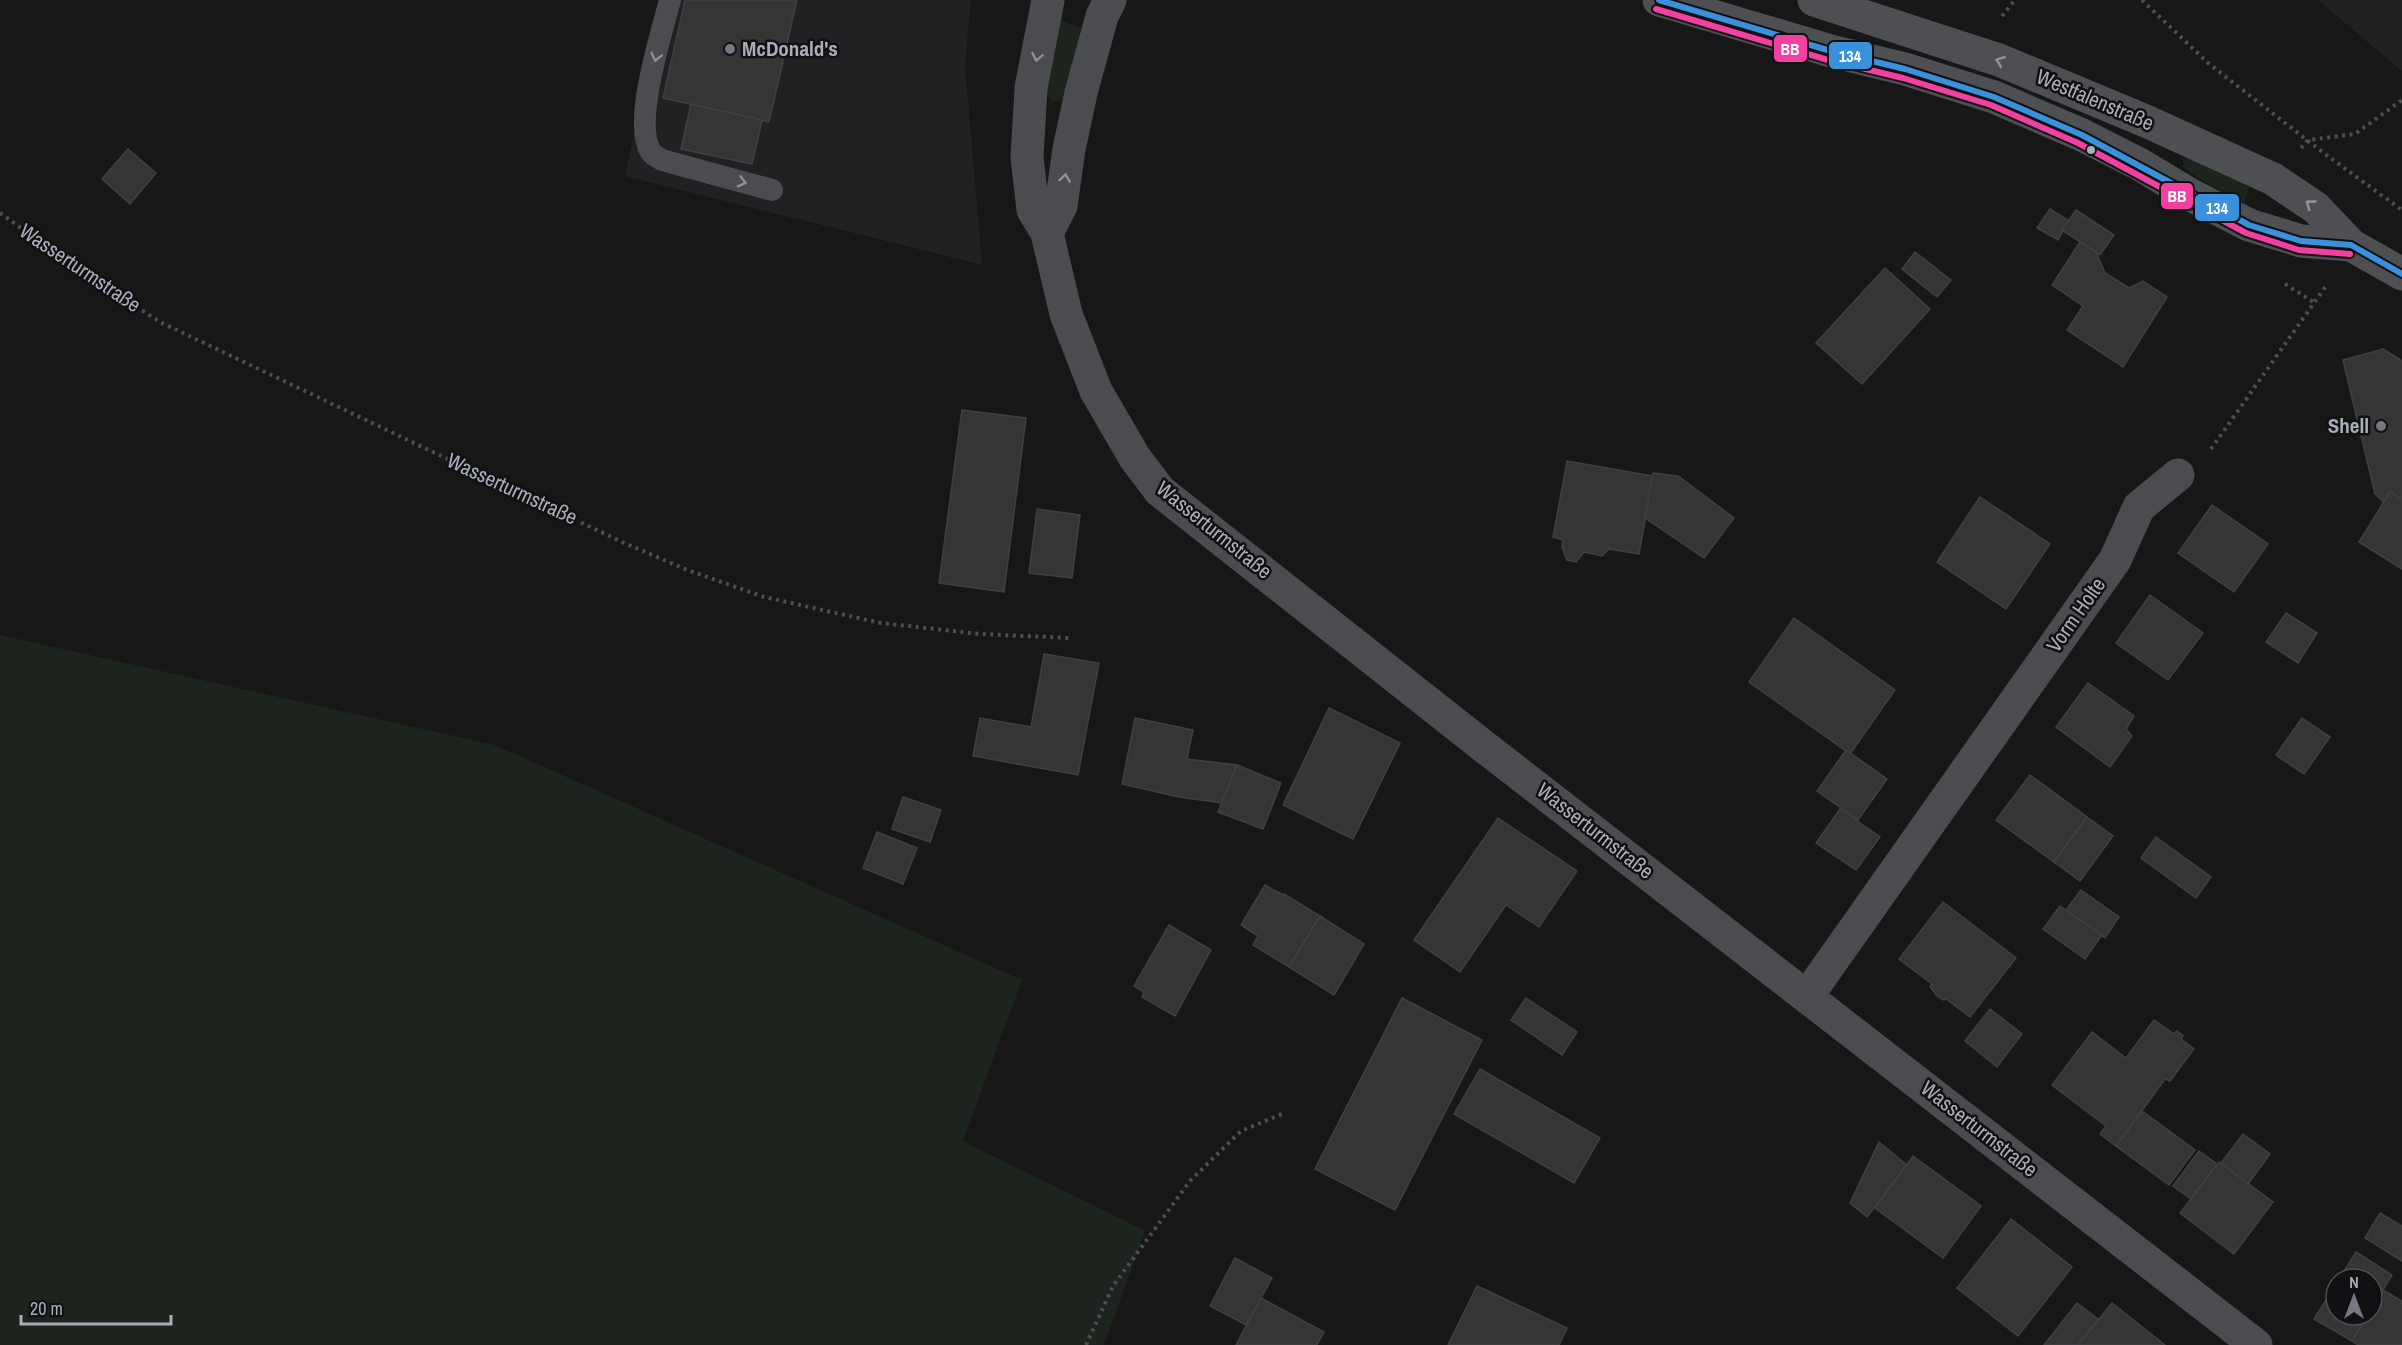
<svg xmlns="http://www.w3.org/2000/svg" width="2402" height="1345" font-family="'Archivo Narrow',sans-serif">
  <rect width="100%" height="100%" fill="#171717"/>
  <g fill="#212123">
    <path d="M662 0H971L965 64 982 265 625 176Z"/>
    <path d="M2318 0H2402V71Z"/>
  </g>
  <g fill="#1d241e">
    <path d="M1060 20 1081 28 1067 93 1061 101H1053L1046 94Z"/>
    <path d="M2186 158H2191L2250 185 2244 203 2204 182 2183 167V160Z"/>
    <path d="M0 635 495 745 1022 980 963 1141 1145 1231 1104 1345H0Z"/>
  </g>
  <g fill="#353536" stroke="#3f4043" stroke-width="1.5">
    <path d="M685 0H797L769 122 663 98Z"/>
    <path d="M691 104 762 120 752 164 681 149Z"/>
    <path d="M128 149 156 173 130 204 102 179Z"/>
    <path d="M2050 209 2069 221 2058 240 2037 228Z"/>
    <path d="M2076 210 2114 235 2100 255 2062 230Z"/>
    <path d="M2080 242 2096 252 2105 273 2129 288 2143 281 2167 297 2123 367 2067 330 2083 306 2052 285Z"/>
    <path d="M1915 252 1951 280 1937 297 1902 269Z"/>
    <path d="M1885 268 1930 309 1862 384 1816 343Z"/>
    <path d="M2383 349 2402 361V499L2390 492 2384 502 2375 494 2343 360Z"/>
    <path d="M962 410 1026 418 1004 592 939 583Z"/>
    <path d="M1567 461 1653 476 1639 554 1609 549 1602 556 1584 552 1576 562 1567 560 1562 547 1563 540 1553 537Z"/>
    <path d="M1653 473 1678 476 1734 518 1704 558 1645 518Z"/>
    <path d="M2390 492 2402 499V569L2359 542Z"/>
    <path d="M1980 497 2050 544 2006 609 1937 562Z"/>
    <path d="M2212 505 2268 544 2234 592 2178 553Z"/>
    <path d="M1037 509 1080 515 1072 578 1029 573Z"/>
    <path d="M2150 595 2203 633 2168 680 2116 643Z"/>
    <path d="M2286 613 2317 633 2298 663 2266 642Z"/>
    <path d="M1794 618 1895 690 1850 754 1749 682Z"/>
    <path d="M1044 654 1099 663 1078 775 973 756 980 718 1031 727Z"/>
    <path d="M2088 683 2134 716 2126 729 2132 736 2110 767 2056 727Z"/>
    <path d="M1329 708 1400 743 1353 839 1283 805Z"/>
    <path d="M1135 718 1193 730 1187 759 1237 765 1222 803 1179 797 1122 784Z"/>
    <path d="M2302 718 2330 737 2304 774 2276 755Z"/>
    <path d="M1846 750 1887 779 1858 820 1817 791Z"/>
    <path d="M1237 765 1281 783 1263 829 1218 812Z"/>
    <path d="M2030 775 2087 817 2054 862 1996 820Z"/>
    <path d="M903 797 941 810 930 842 892 829Z"/>
    <path d="M1840 809 1880 837 1856 870 1816 843Z"/>
    <path d="M2087 817 2113 836 2080 881 2054 862Z"/>
    <path d="M1498 818 1577 871 1539 927 1506 905 1460 972 1414 940Z"/>
    <path d="M877 832 917 848 903 884 863 868Z"/>
    <path d="M2156 837 2211 877 2196 898 2141 858Z"/>
    <path d="M1265 885 1283 895 1284 894 1320 916 1289 967 1253 945 1258 936 1241 925Z"/>
    <path d="M2081 890 2119 917 2105 938 2066 910Z"/>
    <path d="M1943 902 2016 958 1970 1017 1946 999 1943 1000 1936 995 1930 986 1932 984 1899 959Z"/>
    <path d="M2060 906 2102 935 2085 959 2043 929Z"/>
    <path d="M1320 916 1364 944 1334 995 1289 967Z"/>
    <path d="M1169 925 1211 950 1175 1016 1142 997 1144 992 1134 986Z"/>
    <path d="M1402 998 1482 1040 1395 1210 1315 1169Z"/>
    <path d="M1526 998 1577 1032 1562 1055 1511 1020Z"/>
    <path d="M1990 1009 2022 1034 1997 1067 1965 1041Z"/>
    <path d="M2154 1020 2174 1034 2177 1031 2183 1036 2181 1039 2194 1049 2170 1081 2165 1079 2116 1146 2100 1134 2106 1126 2052 1085 2092 1032 2126 1058Z"/>
    <path d="M1480 1069 1600 1138 1574 1183 1454 1114Z"/>
    <path d="M2142 1111 2195 1150 2169 1185 2116 1146Z"/>
    <path d="M2243 1134 2270 1154 2248 1184 2221 1163Z"/>
    <path d="M1879 1142 1907 1165 1867 1217 1850 1203Z"/>
    <path d="M2199 1151 2217 1164 2191 1199 2173 1186Z"/>
    <path d="M1913 1156 1981 1206 1943 1258 1875 1208Z"/>
    <path d="M2219 1162 2273 1202 2234 1254 2180 1213Z"/>
    <path d="M2380 1213 2402 1226V1261L2365 1238Z"/>
    <path d="M2011 1219 2072 1267 2018 1336 1957 1288Z"/>
    <path d="M2356 1252 2392 1275 2372 1308V1279H2339Z"/>
    <path d="M1235 1258 1272 1278 1246 1325 1210 1306Z"/>
    <path d="M2336 1284V1315H2368L2352 1341 2314 1319Z"/>
    <path d="M1477 1286 1567 1328 1559 1345H1448Z"/>
    <path d="M2383 1290 2402 1301V1345H2358L2352 1341 2368 1315H2372V1308Z"/>
    <path d="M1261 1298 1324 1332 1317 1345H1236Z"/>
    <path d="M2077 1303 2098 1319 2078 1345H2044Z"/>
    <path d="M2112 1303 2165 1345H2078Z"/>
  </g>
  <g fill="none" stroke-linecap="round" stroke-linejoin="round">
    <g stroke="#4d4e52" stroke-width="4" stroke-dasharray="3 4.5" stroke-linecap="butt">
      <path d="M2142 0 2208 63 2325 154 2402 210"/>
      <path d="M2002 16 2015 0"/>
      <path d="M2301 148 2308 140 2355 134 2402 100"/>
      <path d="M0 213 87 275 160 322 622 542 685 569 764 597 881 623 980 634 1070 638"/>
      <path d="M2285 284 2315 303"/>
      <path d="M2211 449 2326 286"/>
      <path d="M1086 1345 1113 1286 1190 1181 1241 1131 1282 1114"/>
    </g>
    <path stroke="#4b4c50" stroke-width="22" d="M670 0C662 32 632 124 651 152 653 155 659 158 662 160L772 190"/>
    <g stroke="#4b4c50" stroke-width="33">
      <path d="M1048 0 1031 88 1027 157 1033 210 1047 233 1066 314 1096 391 1135 458 1160 491 1487 749 2256 1345"/>
      <path d="M1047 233 1061 206 1069 149 1081 93 1102 16 1110 0"/>
      <path d="M1808 995 2115 560 2139 507 2178 475"/>
    </g>
    <g stroke="#4d4f52" stroke-width="33">
      <path d="M1659 0 1831 51 1905 69 1994 97 2082 135 2139 164 2189 194 2249 225 2301 241 2351 245"/>
      <path d="M1814 0 1999 60 2148 122 2273 179 2316 208 2351 245 2402 274"/>
    </g>
    <g stroke="#111113" stroke-width="10">
      <path id="bus-1" d="M1659 0 1831 51 1905 69 1994 97 2082 135 2249 225 2301 241 2351 245 2402 274"/>
    </g>
    <g stroke="#111113" stroke-width="10">
      <path id="bus-2" d="M1656 9 1828 60 1903 78 1991 105 2078 143 2246 233 2299 250 2350 254"/>
    </g>
    <use href="#bus-1" stroke="#3a90db" stroke-width="6"/>
    <use href="#bus-2" stroke="#f240a1" stroke-width="6"/>
  </g>
  <defs><path id="oneway-chevron" d="M-2-3.5L2.5 0L-2 3.5" fill="none" stroke-width="1.6" stroke-linecap="round" stroke-linejoin="round" transform="scale(1.5)"/></defs>
  <g stroke="#8c9099">
    <use href="#oneway-chevron" transform="translate(656 57) rotate(104)"/>
    <use href="#oneway-chevron" transform="translate(1037 57) rotate(101)"/>
    <use href="#oneway-chevron" transform="translate(1065 178) rotate(-82)"/>
    <use href="#oneway-chevron" transform="translate(742 182) rotate(15)"/>
  </g>
  <g stroke="#91969e">
    <use href="#oneway-chevron" transform="translate(2000 61) rotate(-159)"/>
    <use href="#oneway-chevron" transform="translate(2310 204) rotate(-144)"/>
  </g>
  <g fill="#757880" stroke="#111113" stroke-width="2">
    <circle cx="730" cy="49" r="6"/>
    <circle cx="2381" cy="426" r="6"/>
  </g>
  <circle fill="#a8adb8" stroke="#111113" stroke-width="2" cx="2091" cy="150" r="5"/>
  <g text-anchor="middle" stroke-width="5" stroke-linejoin="round" paint-order="stroke">
    <g font-size="21" font-weight="bold" fill="#a8adb8" stroke="#111113" text-anchor="start">
      <text x="742" y="56">McDonald's</text>
      <text x="2369" y="433" text-anchor="end">Shell</text>
    </g>
    <g font-size="21" fill="#a8adb8" stroke="#111113">
      <text transform="translate(2095 100) rotate(23)" y="7">Westfalenstraße</text>
      <text transform="translate(80 268) rotate(34)" y="7">Wasserturmstraße</text>
      <text transform="translate(512 489) rotate(25)" y="7">Wasserturmstraße</text>
      <text transform="translate(1214 530) rotate(39)" y="7">Wasserturmstraße</text>
      <text transform="translate(2076 615) rotate(-55)" y="7">Vorm Holte</text>
      <text transform="translate(1595 831) rotate(38)" y="7">Wasserturmstraße</text>
      <text transform="translate(1979 1129) rotate(38)" y="7">Wasserturmstraße</text>
    </g>
  </g>
  <g stroke="#111113" stroke-width="2">
    <rect x="1773" y="34" width="35" height="29" rx="6" fill="#f240a1"/>
    <rect x="1828" y="41" width="45" height="29" rx="6" fill="#3a90db"/>
    <rect x="2160" y="182" width="34" height="28" rx="6" fill="#f240a1"/>
    <rect x="2194" y="193" width="46" height="29" rx="6" fill="#3a90db"/>
  </g>
  <g font-size="16" text-anchor="middle" font-weight="bold" fill="#fff">
    <text x="1790" y="55">BB</text>
    <text x="1850" y="62">134</text>
    <text x="2177" y="202">BB</text>
    <text x="2217" y="214">134</text>
  </g>
  <g transform="translate(2354 1297)"><circle r="28" fill="#111113" stroke="#4d4f55" stroke-width="1.5"/>
  <path d="M0-4.5L10 22L0 15L-10 22Z" fill="#757880"/>
  <text y="-9" font-size="16" font-weight="bold" text-anchor="middle" fill="#a8adb8">N</text>
  </g>
  <path d="M21 1315v9h150v-9" fill="none" stroke="#a8adb8" stroke-width="3"/>
  <text x="30" y="1315" font-size="18" fill="#a8adb8" stroke="#111113" stroke-width="4.5" paint-order="stroke">20 m</text>
</svg>
